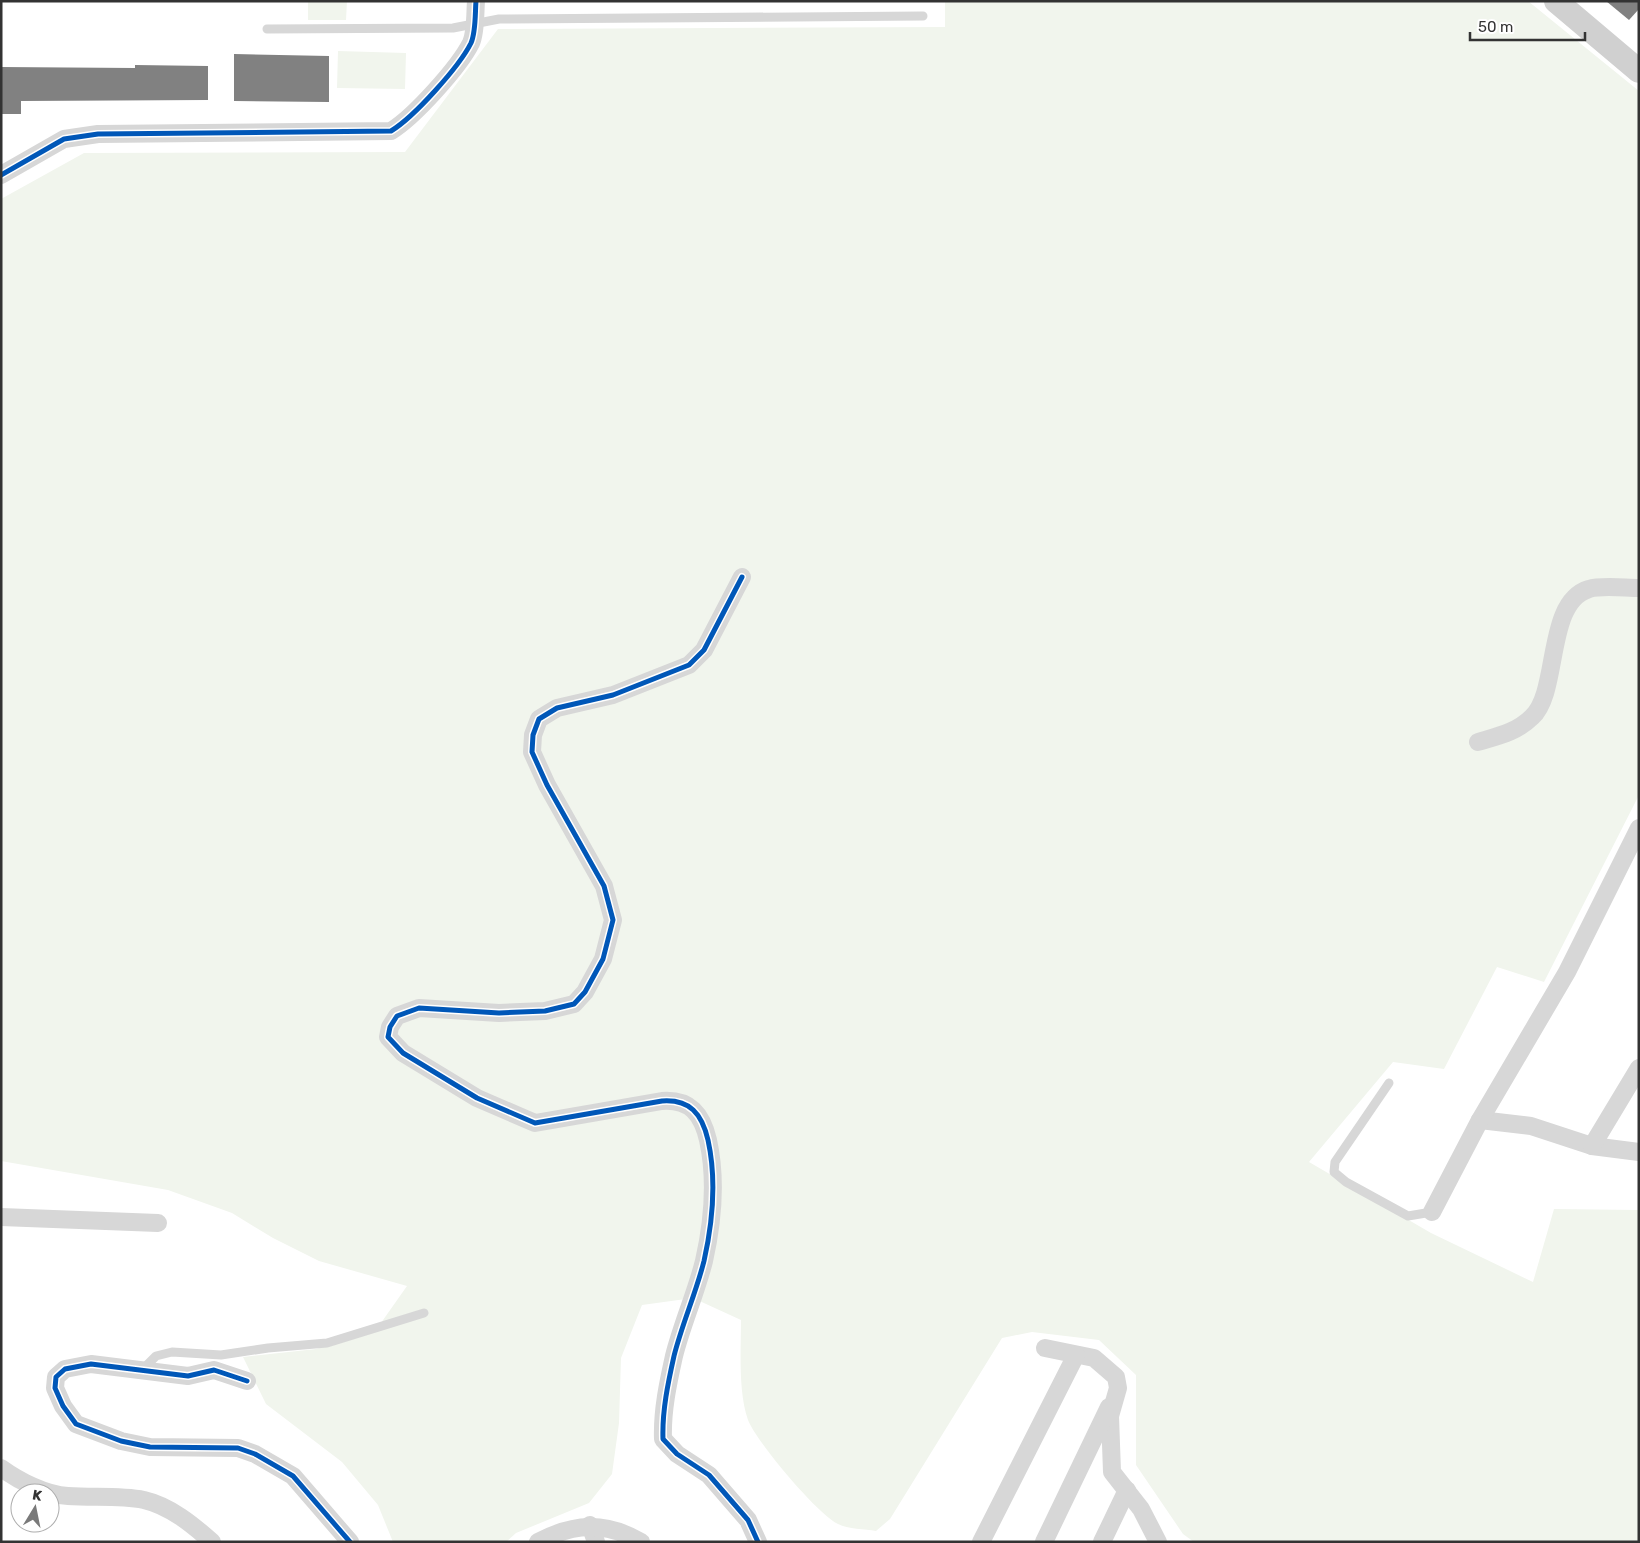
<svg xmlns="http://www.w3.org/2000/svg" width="1640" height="1543" font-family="Rubik,sans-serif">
  <rect width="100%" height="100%" fill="#fff"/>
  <g fill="#f1f5ed">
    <path d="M308 1H347L346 20H308Z"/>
    <path d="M945 1H1528L1639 91V795L1544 982 1497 967 1444 1069 1393 1062 1309 1162 1431 1233 1533 1282 1554 1209 1639 1210V1542H1194L1183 1534 1136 1465V1375L1099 1340 1032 1332 1002 1338 890 1519 876 1531C865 1529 848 1529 838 1524 817 1514 756 1441 748 1420 738 1391 741 1350 741 1320L693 1298 642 1305 621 1358 619 1423 612 1474 589 1503 516 1533 506 1542H393L378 1505 342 1462 266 1404 243 1357 316 1349 376 1330 407 1286 319 1261 273 1238 232 1213 168 1190 1 1161V199L84 153 405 152 498 29 945 27Z"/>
    <path d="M338 51 406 53 405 89 337 88Z"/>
  </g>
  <g fill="#818181">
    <path d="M1606 1H1639V9L1629 20Z"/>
    <path d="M234 54 329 56V102L234 101Z"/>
    <path d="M135 65 208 66V100L21 101V114H1V67L135 68Z"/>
  </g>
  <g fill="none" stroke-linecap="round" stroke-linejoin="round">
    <g stroke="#d7d7d7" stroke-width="9">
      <path d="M267 29 453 28 499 19 923 16"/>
      <path d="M1389 1083 1335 1162 1334 1172 1346 1182 1408 1216 1432 1212"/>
      <path d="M143 1369 156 1356 172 1352 221 1355 268 1348 327 1343 424 1313"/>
    </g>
    <g stroke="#d7d7d7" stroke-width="18">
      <path d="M1 175 64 139 98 134 391 131C414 117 459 67 471 43 476 32 475 13 476 1"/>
      <path d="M742 577 704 650 689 665 613 695 557 708 539 719 533 735 532 752 547 785 604 886 613 920 603 959 585 992 574 1004 545 1011 499 1013 419 1008 397 1016 390 1027 388 1037 403 1053 477 1098 535 1123 662 1101C690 1099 702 1114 708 1140 717 1181 713 1221 704 1261 696 1293 682 1324 674 1356 668 1383 662 1411 663 1439L677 1454 709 1475 748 1520 758 1542"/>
      <path d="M1478 742C1498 736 1517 732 1532 717 1560 691 1545 602 1589 589 1601 585 1625 588 1639 588"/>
      <path d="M1480 1120 1531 1126 1592 1146 1639 1152"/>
      <path d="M1592 1146 1639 1068"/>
      <path d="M1432 1212 1480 1120 1567 972 1639 828"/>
      <path d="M1 1217 158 1223"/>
      <path d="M1045 1348 1094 1358 1116 1377 1118 1388 1110 1416 1112 1472 1141 1509 1158 1542"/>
      <path d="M247 1381 214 1370 188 1376 91 1364 65 1369 56 1377 55 1388 63 1406 76 1424 121 1441 150 1447 238 1448 255 1454 293 1476 350 1542"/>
      <path d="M1 1468C19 1481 46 1495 68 1496 93 1498 119 1495 144 1500 170 1506 193 1525 212 1542"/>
      <path d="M590 1525 596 1542"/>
      <path d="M538 1542C574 1523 605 1521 641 1542"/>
      <path d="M981 1542 1076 1355"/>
      <path d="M1044 1542 1109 1407"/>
      <path d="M1102 1542 1127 1490"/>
    </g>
    <path stroke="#d0d0d0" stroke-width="24" d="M1556 1 1639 71"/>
    <g stroke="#fff" stroke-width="8">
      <g id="cycleway">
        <path d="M1 175 64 139 98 134 391 131C414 117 459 67 471 43 476 32 475 13 476 1"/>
        <path d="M742 577 704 650 689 665 613 695 557 708 539 719 533 735 532 752 547 785 604 886 613 920 603 959 585 992 574 1004 545 1011 499 1013 419 1008 397 1016 390 1027 388 1037 403 1053 477 1098 535 1123 662 1101C690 1099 702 1114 708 1140 717 1181 713 1221 704 1261 696 1293 682 1324 674 1356 668 1383 662 1411 663 1439L677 1454 709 1475 748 1520 758 1542"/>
        <path d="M247 1381 214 1370 188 1376 91 1364 65 1369 56 1377 55 1388 63 1406 76 1424 121 1441 150 1447 238 1448 255 1454 293 1476 350 1542"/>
      </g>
    </g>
    <use href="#cycleway" stroke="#0057b8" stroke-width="5"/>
  </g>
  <rect width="1640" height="1543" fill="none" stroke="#333333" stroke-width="5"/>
  <g transform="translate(35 1508) rotate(10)"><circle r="24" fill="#ffffff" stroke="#adadad"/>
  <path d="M0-4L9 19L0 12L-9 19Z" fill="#7a7a7a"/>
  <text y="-8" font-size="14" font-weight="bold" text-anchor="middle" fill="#333333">K</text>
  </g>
  <path d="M1470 32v8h115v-8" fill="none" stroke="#333333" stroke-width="2.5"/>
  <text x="1478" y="32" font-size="15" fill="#333333" stroke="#ffffff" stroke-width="4" paint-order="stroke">50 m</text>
</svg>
